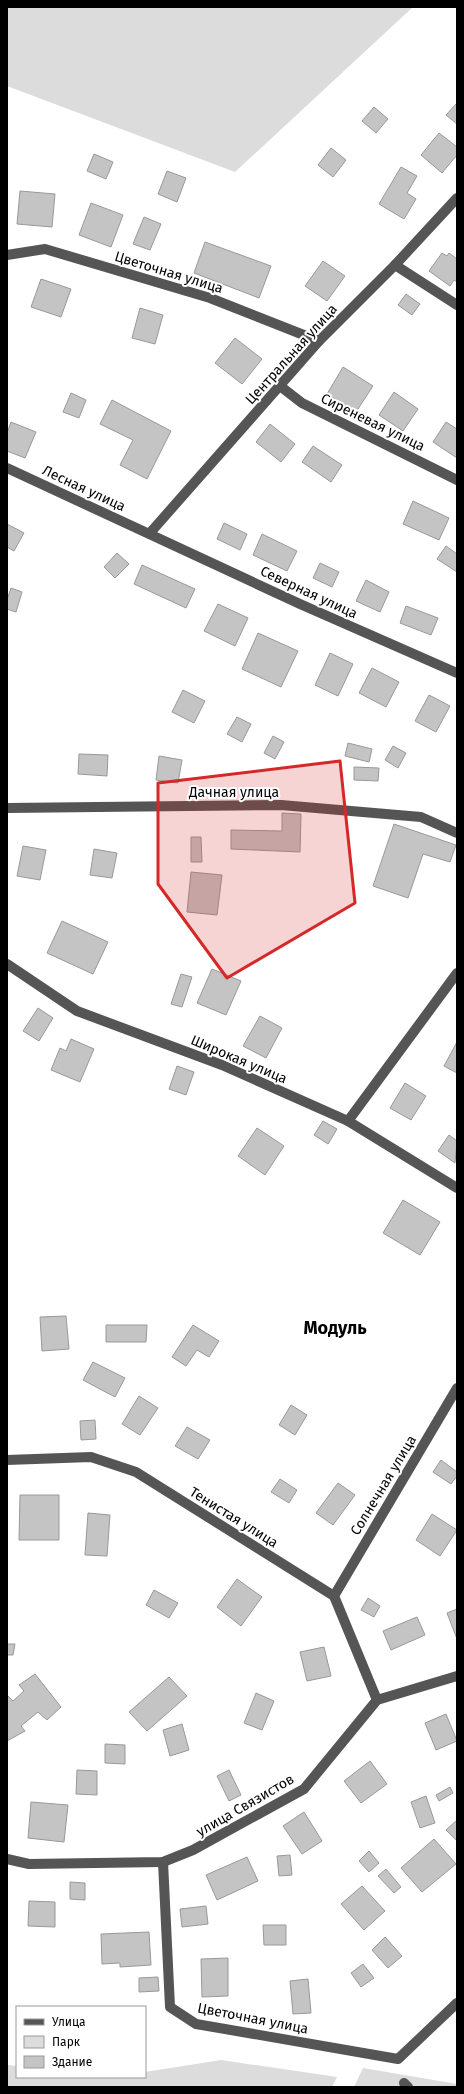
<svg xmlns="http://www.w3.org/2000/svg" width="464" height="2094" font-family="'Fira Sans',sans-serif">
  <rect width="100%" height="100%" fill="#fff"/>
  <g fill="#dcdcdc">
    <path d="M7 7H413L235 172 7 86Z"/>
    <path d="M221 2060 337 2077 332 2087H7V2065L17 2066V2077H145V2072Z"/>
    <path d="M363 2068 457 2084V2087H354Z"/>
  </g>
  <g fill="#c4c4c4" stroke="#999">
    <path d="M457 103V124L446 115Z"/>
    <path d="M374 107 388 119 376 133 362 121Z"/>
    <path d="M439 133 457 147V155L442 173 421 155Z"/>
    <path d="M331 148 346 160 333 177 318 165Z"/>
    <path d="M94 154 113 162 106 179 87 171Z"/>
    <path d="M401 167 417 176 407 193 416 199 404 219 379 204Z"/>
    <path d="M167 171 186 178 177 202 158 194Z"/>
    <path d="M20 191 55 194 52 227 17 224Z"/>
    <path d="M91 203 123 215 111 247 79 235Z"/>
    <path d="M144 217 161 224 150 250 133 244Z"/>
    <path d="M205 242 271 266 259 298 194 273Z"/>
    <path d="M442 253 447 256 449 253 457 259V282L454 280 450 286 429 271Z"/>
    <path d="M323 261 345 276 327 301 305 286Z"/>
    <path d="M41 279 71 289 61 317 31 307Z"/>
    <path d="M406 294 420 304 412 315 398 305Z"/>
    <path d="M140 308 163 315 155 344 132 338Z"/>
    <path d="M235 338 262 359 242 384 215 363Z"/>
    <path d="M343 367 373 386 356 412 327 394Z"/>
    <path d="M394 392 418 409 403 431 379 415Z"/>
    <path d="M71 393 86 400 79 418 63 412Z"/>
    <path d="M112 400 171 431 147 479 120 465 133 440 100 424Z"/>
    <path d="M11 422 36 432 25 458 7 451V433Z"/>
    <path d="M446 422 457 429V458L433 442Z"/>
    <path d="M270 424 295 444 281 462 256 442Z"/>
    <path d="M313 446 342 465 331 482 302 462Z"/>
    <path d="M413 501 449 518 439 540 403 524Z"/>
    <path d="M224 523 247 534 240 550 217 539Z"/>
    <path d="M7 524 24 533 14 551 7 547Z"/>
    <path d="M262 534 297 551 287 571 253 555Z"/>
    <path d="M446 546 457 554V572L437 559Z"/>
    <path d="M117 553 129 564 115 578 104 567Z"/>
    <path d="M320 563 339 572 332 587 313 578Z"/>
    <path d="M142 565 195 589 186 608 134 584Z"/>
    <path d="M366 580 389 592 380 612 356 601Z"/>
    <path d="M11 588 22 592 16 612 7 609V600Z"/>
    <path d="M218 604 248 618 235 646 204 631Z"/>
    <path d="M406 606 438 618 431 635 400 623Z"/>
    <path d="M258 633 298 651 281 687 242 669Z"/>
    <path d="M330 653 353 664 338 696 315 685Z"/>
    <path d="M372 668 399 682 386 707 359 693Z"/>
    <path d="M183 690 205 701 194 723 172 712Z"/>
    <path d="M429 695 450 706 436 732 415 721Z"/>
    <path d="M237 717 251 724 242 742 227 734Z"/>
    <path d="M273 736 284 742 275 759 264 753Z"/>
    <path d="M348 743 372 749 369 762 345 756Z"/>
    <path d="M393 746 406 753 398 768 385 760Z"/>
    <path d="M79 754 108 755 107 776 78 774Z"/>
    <path d="M159 756 182 760 178 783 156 780Z"/>
    <path d="M354 767 379 768 378 781 354 780Z"/>
    <path d="M282 813 301 814 300 852 231 849V830L282 831Z"/>
    <path d="M394 824 456 845 450 862 423 854 408 898 373 886Z"/>
    <path d="M191 837H201L202 862H191Z"/>
    <path d="M23 846 46 850 40 880 17 876Z"/>
    <path d="M94 849 117 853 112 878 90 875Z"/>
    <path d="M191 872 222 875 217 915 187 912Z"/>
    <path d="M62 921 108 942 93 974 47 953Z"/>
    <path d="M212 969 241 981 226 1015 197 1003Z"/>
    <path d="M181 974 192 977 182 1007 171 1004Z"/>
    <path d="M38 1008 53 1018 39 1041 23 1031Z"/>
    <path d="M260 1016 282 1028 266 1058 243 1046Z"/>
    <path d="M71 1039 94 1049 80 1082 51 1070 60 1048 66 1051Z"/>
    <path d="M457 1042V1073L444 1066Z"/>
    <path d="M177 1066 194 1072 186 1095 169 1089Z"/>
    <path d="M405 1083 426 1096 411 1120 390 1108Z"/>
    <path d="M323 1121 337 1129 328 1144 314 1135Z"/>
    <path d="M257 1128 284 1146 265 1175 238 1156Z"/>
    <path d="M449 1135 457 1141 455 1163 438 1151Z"/>
    <path d="M403 1200 440 1222 420 1255 383 1233Z"/>
    <path d="M66 1316 69 1349 42 1351 40 1317Z"/>
    <path d="M106 1325H147L146 1342H106Z"/>
    <path d="M193 1325 219 1341 209 1357 197 1350 186 1366 172 1357Z"/>
    <path d="M93 1362 125 1378 115 1397 83 1380Z"/>
    <path d="M139 1396 158 1408 140 1435 122 1424Z"/>
    <path d="M291 1405 307 1415 295 1435 279 1425Z"/>
    <path d="M95 1420 96 1439 81 1440 80 1421Z"/>
    <path d="M187 1427 210 1440 198 1459 175 1446Z"/>
    <path d="M441 1460 457 1472V1476L451 1484 433 1472Z"/>
    <path d="M280 1479 297 1490 289 1503 271 1492Z"/>
    <path d="M338 1483 355 1495 333 1525 316 1513Z"/>
    <path d="M20 1495H59V1540H19Z"/>
    <path d="M88 1513 110 1515 107 1556 85 1555Z"/>
    <path d="M432 1514 457 1530 440 1556 416 1540Z"/>
    <path d="M237 1579 262 1597 241 1626 217 1607Z"/>
    <path d="M154 1590 178 1603 169 1618 146 1605Z"/>
    <path d="M368 1598 380 1606 374 1617 361 1610Z"/>
    <path d="M457 1609V1639L447 1613Z"/>
    <path d="M417 1617 425 1635 391 1650 383 1631Z"/>
    <path d="M7 1644H15L13 1655H7Z"/>
    <path d="M324 1647 331 1676 307 1681 300 1652Z"/>
    <path d="M35 1674 61 1707 47 1720 38 1712 21 1726 25 1731 7 1741V1695L13 1701 24 1691 19 1685Z"/>
    <path d="M169 1677 187 1696 147 1731 129 1712Z"/>
    <path d="M256 1693 274 1701 262 1730 244 1723Z"/>
    <path d="M446 1714 457 1741 436 1750 425 1723Z"/>
    <path d="M182 1724 189 1750 170 1756 163 1730Z"/>
    <path d="M105 1744 125 1745V1764L105 1763Z"/>
    <path d="M370 1761 387 1784 361 1803 344 1781Z"/>
    <path d="M77 1770 97 1771V1795L76 1794Z"/>
    <path d="M229 1770 241 1795 229 1801 217 1776Z"/>
    <path d="M450 1787 453 1793 439 1801 436 1795Z"/>
    <path d="M426 1796 435 1823 420 1828 411 1802Z"/>
    <path d="M31 1802 68 1805 64 1842 28 1838Z"/>
    <path d="M304 1812 322 1841 302 1854 283 1826Z"/>
    <path d="M457 1820V1841L446 1830Z"/>
    <path d="M434 1839 456 1864 422 1892 401 1868Z"/>
    <path d="M369 1851 379 1863 369 1872 359 1861Z"/>
    <path d="M290 1855 292 1875 279 1876 277 1856Z"/>
    <path d="M247 1857 258 1881 217 1900 206 1875Z"/>
    <path d="M386 1869 401 1887 394 1893 378 1876Z"/>
    <path d="M70 1882 85 1883V1900L70 1899Z"/>
    <path d="M362 1886 385 1911 364 1930 341 1904Z"/>
    <path d="M29 1901 55 1902V1927L28 1926Z"/>
    <path d="M206 1906 208 1924 182 1927 180 1909Z"/>
    <path d="M263 1925H286V1945H264Z"/>
    <path d="M149 1932 151 1965 120 1967V1963L102 1964 101 1934Z"/>
    <path d="M385 1937 402 1956 388 1968 372 1950Z"/>
    <path d="M228 1958V1996L202 1997 201 1959Z"/>
    <path d="M363 1964 374 1978 361 1987 351 1973Z"/>
    <path d="M158 1977 159 1991 139 1992V1978Z"/>
    <path d="M308 1979 311 2013 293 2014 290 1981Z"/>
  </g>
  <g fill="none" stroke-linecap="round" stroke-linejoin="round">
    <g stroke="#555" stroke-width="10">
      <path d="M7 255 45 249 210 298 319 341"/>
      <path d="M395 265 457 305"/>
      <path d="M280 386 302 403 457 480"/>
      <path d="M7 468 300 604 457 673"/>
      <path d="M150 533 319 341 395 265 457 198"/>
      <path d="M7 808 281 805 421 817 457 833"/>
      <path d="M7 964 77 1011 222 1065 348 1121 457 1188"/>
      <path d="M348 1121 457 973"/>
      <path d="M7 1460 91 1457 136 1472 334 1596 377 1700"/>
      <path d="M334 1596 457 1388"/>
      <path d="M7 1859 29 1864 163 1862 193 1850 304 1789 377 1700 457 1676"/>
      <path d="M163 1862 170 2007 196 2024 398 2059 457 2003"/>
      <path d="M404 2083 408 2087"/>
    </g>
  </g>
  <path fill="#d62828" fill-opacity="0.2" stroke="#d62828" stroke-width="3" stroke-linejoin="round" d="M340 761 355 903 227 978 158 884V783Z"/>
  <g text-anchor="middle" stroke-width="4" stroke-linejoin="round" paint-order="stroke">
    <g font-size="14" fill="#000" stroke="#fff">
      <text transform="translate(169 272) rotate(17)" y="5">Цветочная улица</text>
      <text transform="translate(291 354) rotate(-48)" y="5">Центральная улица</text>
      <text transform="translate(373 422) rotate(26)" y="5">Сиреневая улица</text>
      <text transform="translate(84 488) rotate(25)" y="5">Лесная улица</text>
      <text transform="translate(309 592) rotate(25)" y="5">Северная улица</text>
      <text x="234" y="797">Дачная улица</text>
      <text transform="translate(239 1059) rotate(23)" y="5">Широкая улица</text>
      <text transform="translate(383 1485) rotate(-59)" y="5">Солнечная улица</text>
      <text transform="translate(234 1517) rotate(32)" y="5">Тенистая улица</text>
      <text transform="translate(245 1805) rotate(-30)" y="5">улица Связистов</text>
      <text transform="translate(253 2018) rotate(11)" y="5">Цветочная улица</text>
    </g>
    <g font-size="18" font-weight="bold" fill="#000" stroke="#fff">
      <text x="335" y="1334">Модуль</text>
    </g>
  </g>
  <rect width="464" height="2094" fill="none" stroke="#000000" stroke-width="16"/>
  <rect x="16" y="2006" width="130" height="72" fill="#ffffff" stroke="#999999"/>
  <rect x="24" y="2019" width="20" height="6" fill="#555555" stroke="#999999"/>
  <text x="52" y="2026" font-size="12" fill="#000000">Улица</text>
  <rect x="24" y="2036" width="20" height="12" fill="#dcdcdc" stroke="#999999"/>
  <text x="52" y="2046" font-size="12" fill="#000000">Парк</text>
  <rect x="24" y="2056" width="20" height="12" fill="#c4c4c4" stroke="#999999"/>
  <text x="52" y="2066" font-size="12" fill="#000000">Здание</text>
</svg>
